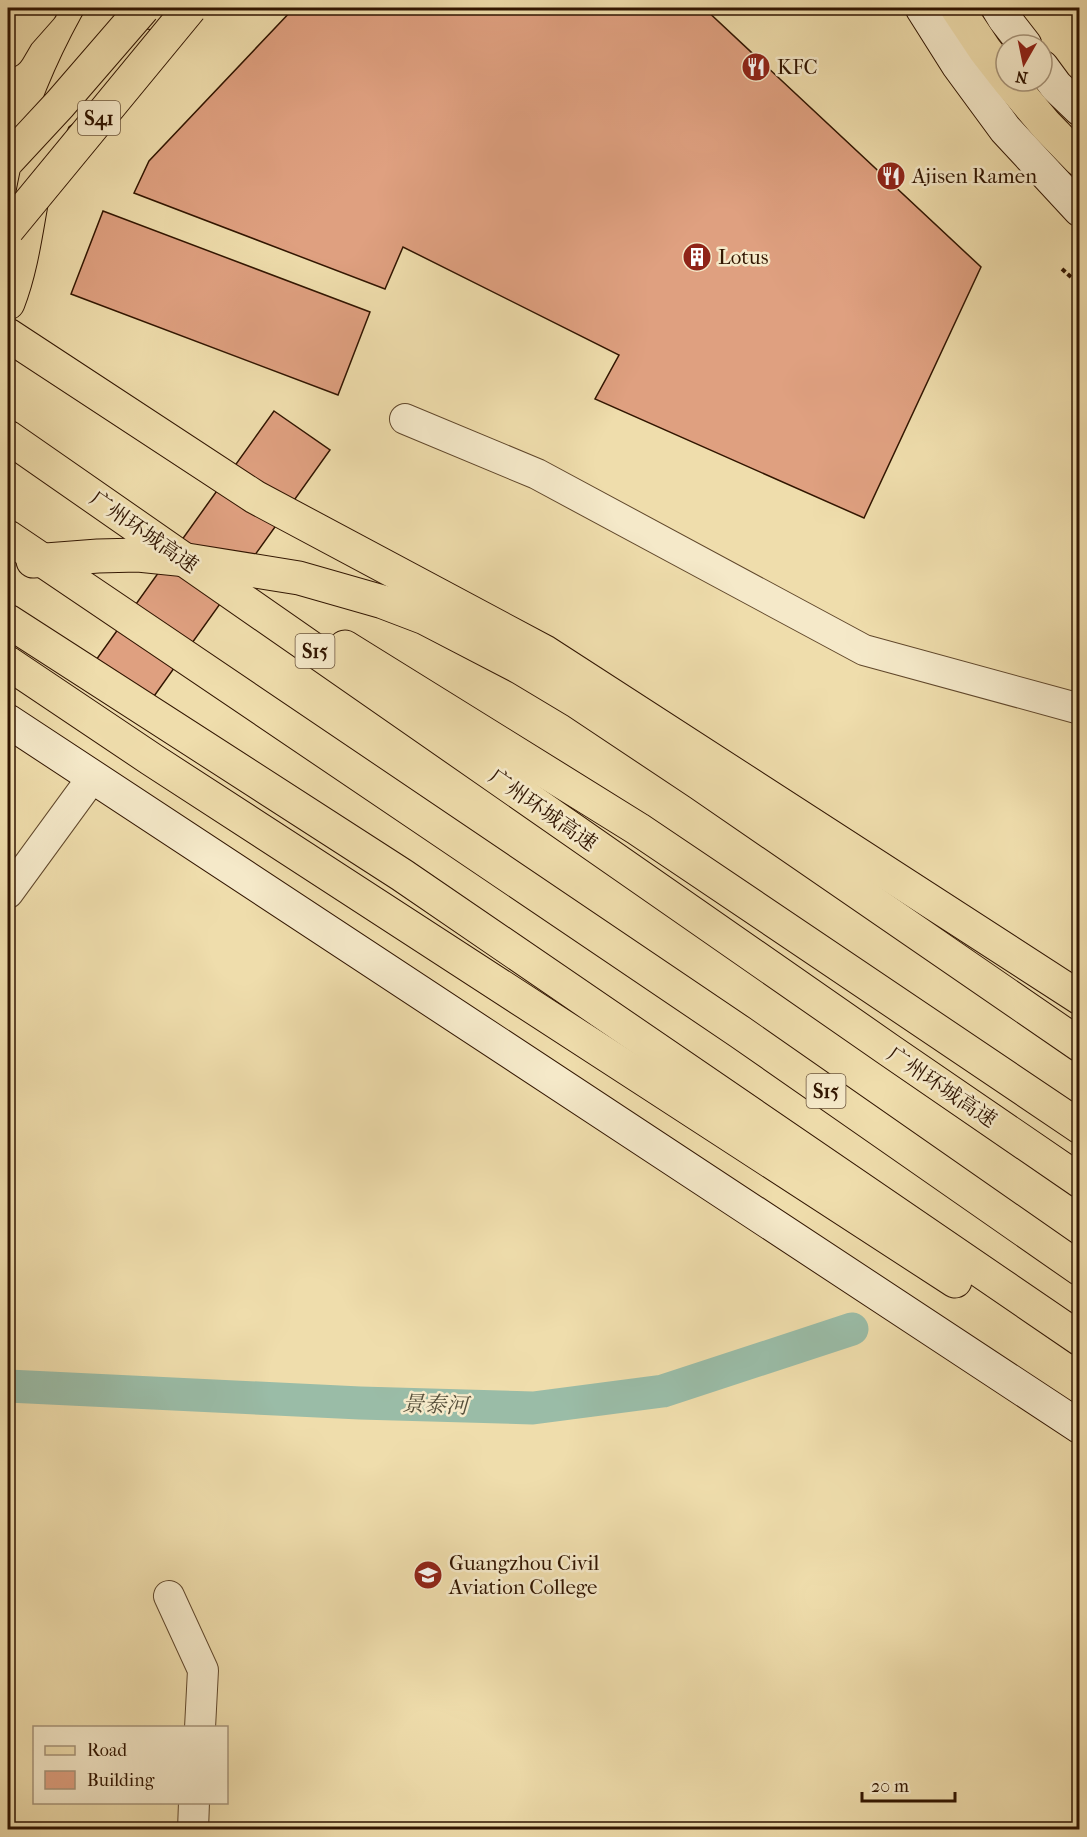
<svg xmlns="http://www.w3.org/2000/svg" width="1087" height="1837" font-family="'IM FELL French Canon','Noto Serif SC',serif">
  <rect width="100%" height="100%" fill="#efddac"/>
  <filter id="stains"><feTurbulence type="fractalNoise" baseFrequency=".00333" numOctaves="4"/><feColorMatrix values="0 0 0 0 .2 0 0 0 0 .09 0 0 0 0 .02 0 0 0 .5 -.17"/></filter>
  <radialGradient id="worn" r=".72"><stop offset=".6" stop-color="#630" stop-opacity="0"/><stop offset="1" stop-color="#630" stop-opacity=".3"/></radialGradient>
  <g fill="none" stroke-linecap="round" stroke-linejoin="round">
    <path stroke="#9abca7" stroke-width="33" d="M8 1386 360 1403 533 1408 663 1391 852 1329"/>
  </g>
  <g fill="#dfa080" stroke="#311500" stroke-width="1.5">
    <path d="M294 8H704L981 267 864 518 595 399 619 355 403 247 385 289 134 193 149 161Z"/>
    <path d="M103 211 370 312 338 395 71 294Z"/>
    <path d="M274 411 330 450 137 720 81 681Z"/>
  </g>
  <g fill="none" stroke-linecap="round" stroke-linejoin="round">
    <g stroke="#60472b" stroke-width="32">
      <g id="street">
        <path d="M405 419 537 474 864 650 1080 709"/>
        <path d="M8 893 92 778"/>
        <path d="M169 1596 203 1670 200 1728"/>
        <path d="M193 1830 194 1802"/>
      </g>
    </g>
    <g stroke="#311500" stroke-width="35">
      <g id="secondary">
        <path d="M922 8 958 65 1005 129 1080 210"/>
        <path d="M998 8 1004 18 1025 45"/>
        <path d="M1042 67 1056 86 1080 109"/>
        <path d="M8 721 1080 1427"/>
      </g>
    </g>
    <g stroke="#311500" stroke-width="35">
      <g id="primary">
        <path d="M8 51 18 34 41 8"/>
        <path d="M59 113 117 73 146 46"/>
        <path d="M8 303C27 254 28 200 43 150 58 101 80 52 106 8"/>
      </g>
    </g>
    <g stroke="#311500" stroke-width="35">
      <g id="highway">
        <path d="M957 8 985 50 1006 77"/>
        <path d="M1009 81 1046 125 1080 160"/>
        <path d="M8 335 255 497 545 652 1080 998"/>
        <path d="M8 437 889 1050 1080 1181"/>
        <path d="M8 537 740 1032 1080 1269"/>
        <path d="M33 561 98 556 138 555 187 560 299 578 383 602 425 618 521 668 576 701 699 783 1080 1045"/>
        <path d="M8 621 402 875 1080 1339"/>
        <path d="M345 647 638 829 1080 1127"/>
        <path d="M8 663 151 759 955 1281"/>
      </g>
    </g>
    <path stroke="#311500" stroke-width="4" stroke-dasharray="4.5 3" stroke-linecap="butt" d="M1062 269 1080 285"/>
    <use href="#street" stroke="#f5e9c9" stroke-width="30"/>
    <use href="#secondary" stroke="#f5e9c9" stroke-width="33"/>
    <use href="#primary" stroke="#efddac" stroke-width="33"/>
    <use href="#highway" stroke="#efddac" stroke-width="33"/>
    <g stroke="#311500" stroke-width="35" stroke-linecap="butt">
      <g id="highway-bridge">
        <path d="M8 160 60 104 143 8"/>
        <path d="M8 229 190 8"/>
      </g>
    </g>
    <use href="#highway-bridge" stroke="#efddac" stroke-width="33"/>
  </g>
  <defs>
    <g id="restaurant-disc" transform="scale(1.5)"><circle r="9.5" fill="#8f2418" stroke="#f5e9c9"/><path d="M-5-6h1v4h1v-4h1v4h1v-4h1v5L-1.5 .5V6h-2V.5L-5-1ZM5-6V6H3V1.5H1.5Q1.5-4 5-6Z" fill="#fff"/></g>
    <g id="building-disc" transform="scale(1.5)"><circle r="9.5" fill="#8f2418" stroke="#f5e9c9"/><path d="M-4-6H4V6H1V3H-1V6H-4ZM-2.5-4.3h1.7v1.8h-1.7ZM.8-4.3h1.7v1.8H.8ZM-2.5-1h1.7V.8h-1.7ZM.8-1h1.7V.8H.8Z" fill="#fff"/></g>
    <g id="university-disc" transform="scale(1.5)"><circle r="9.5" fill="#8f2418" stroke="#f5e9c9"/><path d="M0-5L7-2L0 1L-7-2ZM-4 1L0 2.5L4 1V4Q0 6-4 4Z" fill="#fff"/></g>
  </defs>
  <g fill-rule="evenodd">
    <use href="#restaurant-disc" x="756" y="67"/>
    <use href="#restaurant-disc" x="891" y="176"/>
    <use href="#building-disc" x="697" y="257"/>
    <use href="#university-disc" x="428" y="1575"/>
  </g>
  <g text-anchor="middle" stroke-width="5" stroke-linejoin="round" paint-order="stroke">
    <g fill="#f5e9c9" stroke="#6c553c" stroke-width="1.5">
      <rect x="78" y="101" width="42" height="34" rx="4.5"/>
      <rect x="295.5" y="634" width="39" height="34" rx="4.5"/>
      <rect x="806.5" y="1074" width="39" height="34" rx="4.5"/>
    </g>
    <g font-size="20" font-weight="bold" fill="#311500">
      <text x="99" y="125">S41</text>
      <text x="315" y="658">S15</text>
      <text x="826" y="1098">S15</text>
    </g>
    <g font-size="21" fill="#311500" stroke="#f5e9c9" text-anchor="start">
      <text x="777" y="74">KFC</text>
      <text x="912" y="183">Ajisen Ramen</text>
      <text x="718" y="264">Lotus</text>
      <text x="449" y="1570">Guangzhou Civil<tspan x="449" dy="24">Aviation College</tspan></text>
    </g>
    <g font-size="21" fill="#311500" stroke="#f5e9c9">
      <text transform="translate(144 532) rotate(35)" y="7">广州环城高速</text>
      <text transform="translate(543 810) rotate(35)" y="7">广州环城高速</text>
      <text transform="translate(942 1087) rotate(34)" y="7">广州环城高速</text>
    </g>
    <g font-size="22" font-style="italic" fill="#564f3a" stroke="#f5e9c9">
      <text transform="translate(435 1404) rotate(2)" y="8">景泰河</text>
    </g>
  </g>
  <rect width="1087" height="1837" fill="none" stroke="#efddac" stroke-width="30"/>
  <rect x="9" y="9" width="1069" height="1819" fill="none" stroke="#311500" stroke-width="3"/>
  <rect x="15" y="15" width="1057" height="1807" fill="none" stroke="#311500" stroke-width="1.5"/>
  <rect x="33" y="1726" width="195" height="78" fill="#f5e9c9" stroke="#a79479" stroke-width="1.5"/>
  <rect x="45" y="1746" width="30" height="9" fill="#efddac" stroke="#a79479" stroke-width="1.5"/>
  <text x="87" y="1756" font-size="18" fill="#311500">Road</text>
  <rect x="45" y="1771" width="30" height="18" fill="#dfa080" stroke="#a79479" stroke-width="1.5"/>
  <text x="87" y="1786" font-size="18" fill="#311500">Building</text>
  <g transform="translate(1024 63) rotate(189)"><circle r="28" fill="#f5e9c9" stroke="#a79479" stroke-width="1.5"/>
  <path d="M0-4.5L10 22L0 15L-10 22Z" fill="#8f2418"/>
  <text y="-9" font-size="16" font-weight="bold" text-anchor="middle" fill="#311500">N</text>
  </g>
  <path d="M862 1792v9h93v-9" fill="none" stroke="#311500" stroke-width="3"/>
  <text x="871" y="1792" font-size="18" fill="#311500" stroke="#f5e9c9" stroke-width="4.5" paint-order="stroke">20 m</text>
  <rect width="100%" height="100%" filter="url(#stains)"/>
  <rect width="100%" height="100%" fill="url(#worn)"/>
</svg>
